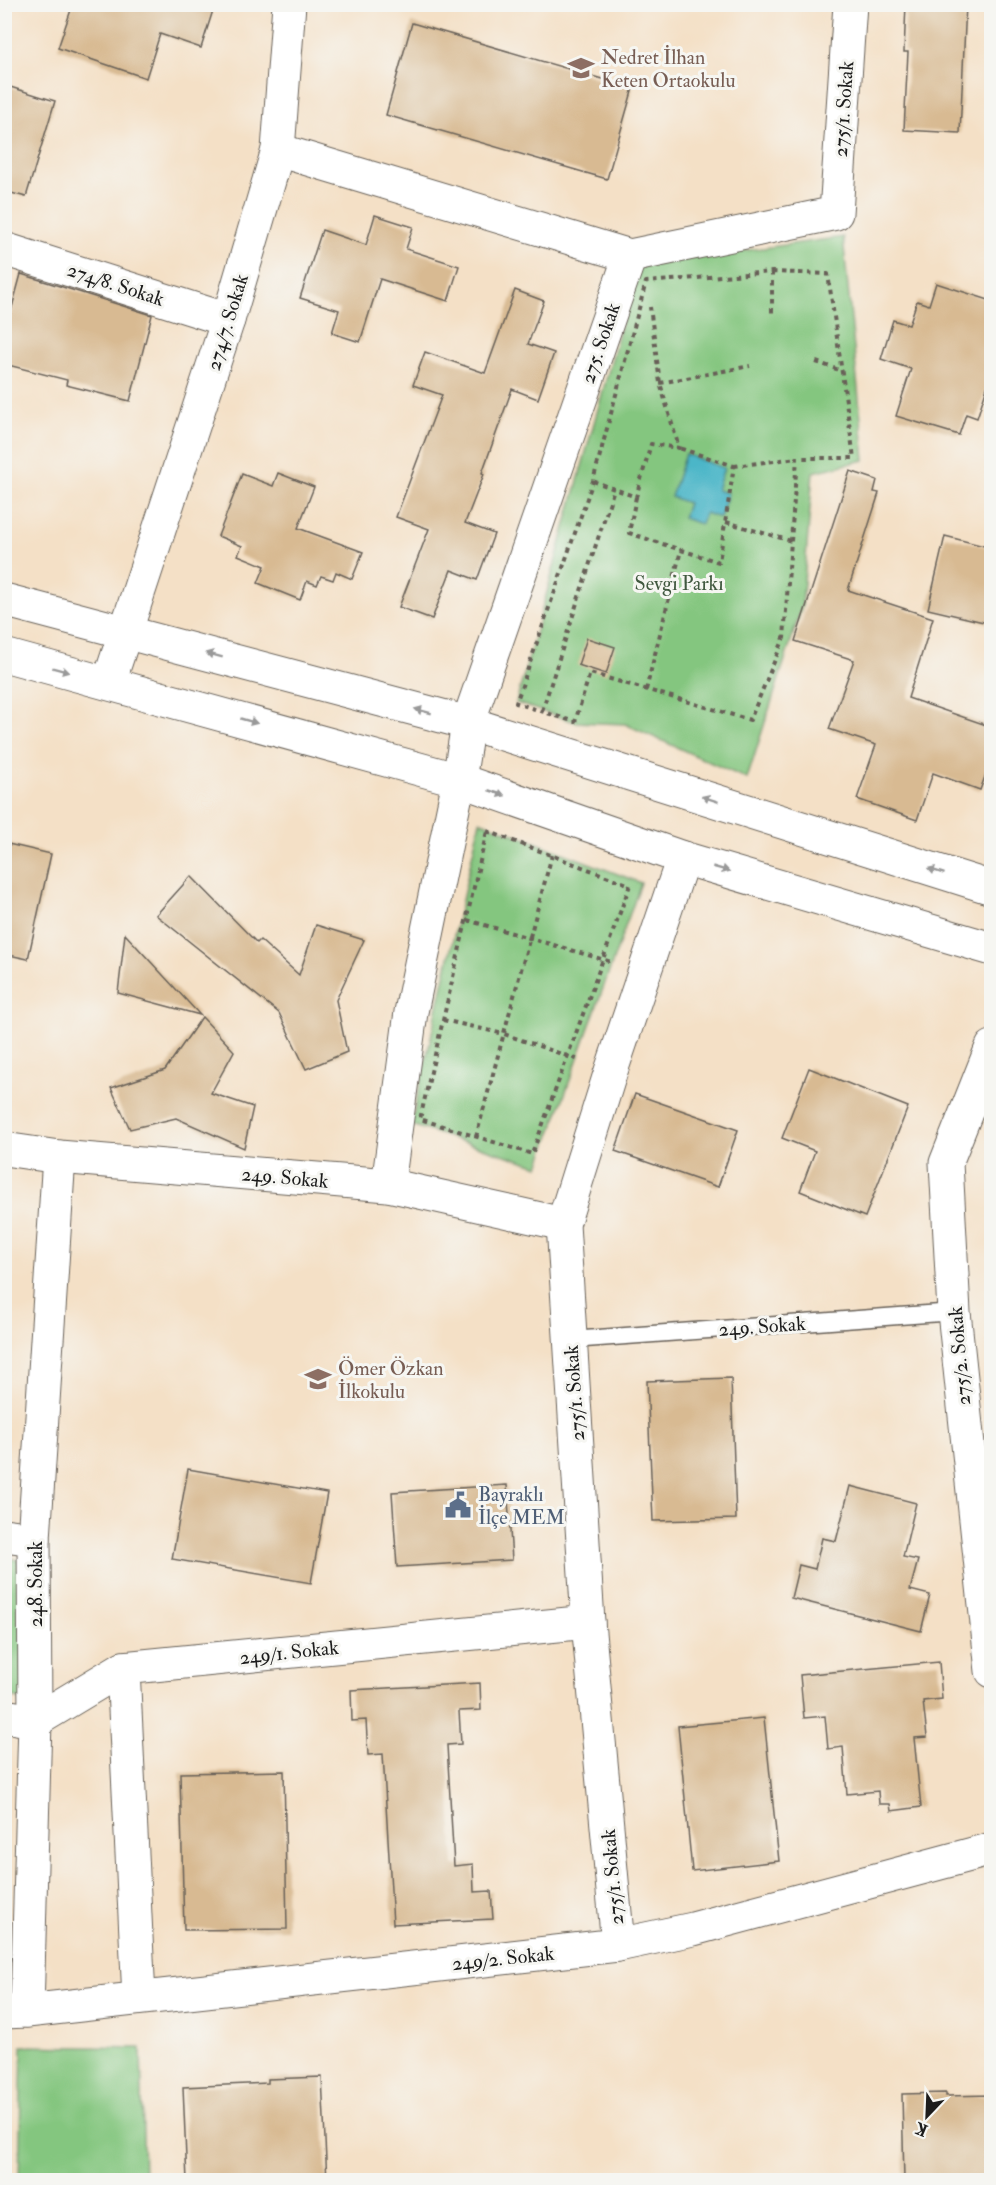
<svg xmlns="http://www.w3.org/2000/svg" width="996" height="2185" font-family="'IM FELL Double Pica',serif">
  <rect width="100%" height="100%" fill="#f6f6f2"/>
  <filter id="ink" filterUnits="userSpaceOnUse"><feTurbulence type="fractalNoise" baseFrequency=".0167" numOctaves="2"/><feDisplacementMap in="SourceGraphic" scale="12" xChannelSelector="R" yChannelSelector="G"/><feConvolveMatrix kernelMatrix="1 2 1 2 8 2 1 2 1" color-interpolation-filters="sRGB"/></filter>
  <filter id="wash" filterUnits="userSpaceOnUse"><feTurbulence type="fractalNoise" baseFrequency=".008" numOctaves="4" result="noise"/><feDisplacementMap in="SourceGraphic" scale="24" xChannelSelector="R" yChannelSelector="G"/><feGaussianBlur stdDeviation="1.35" result="paint"/><feColorMatrix in="noise" values="0 0 0 0 0 0 0 0 0 0 0 0 0 0 0 0 0 1.4 0 .05"/><feComposite in="paint" operator="in"/></filter>
  <g filter="url(#wash)">
    <rect width="100%" height="100%" fill="#f4e0c6"/>
    <g fill="#84c67f" stroke="#50714e" stroke-width="1.5">
      <path d="M843 237 865 460 813 472 802 606 747 779 625 724 575 722 516 703 638 265Z"/>
      <path d="M480 821 641 883 539 1166 411 1125Z"/>
      <path d="M4 1558 27 1561 35 1702 5 1696Z"/>
      <path d="M22 2046 141 2048 144 2180H19Z"/>
    </g>
    <path fill="#4bb6c8" stroke="#346972" stroke-width="1.5" d="M685 454 724 468 717 490 728 493 720 518 705 513 701 524 683 518 688 503 671 497Z"/>
    <g id="blocks">
      <g fill="#d8ba92">
        <path d="M73 4H215L201 48 160 34 146 78 58 48Z"/>
        <path d="M906 4H966L960 133 904 130 908 52H904Z"/>
        <path d="M412 23 633 88 607 179 386 115Z"/>
        <path d="M4 85 55 101 26 197 4 191Z"/>
        <path d="M375 215 413 227 406 249 459 266 448 301 380 279 360 342 332 333 339 310 300 298 322 230 366 245Z"/>
        <path d="M21 274 152 315 130 401 66 385 67 380 4 364V337Z"/>
        <path d="M936 283 992 301V389L987 387 977 418 966 414 959 435 896 416 911 369 881 359 893 320 909 325 917 301 929 305Z"/>
        <path d="M515 290 544 301 528 344 554 353 538 399 512 389 482 473 484 474 465 523 494 534 477 580 451 570 432 619 399 607 429 529 396 517 442 395 413 385 425 352 485 373Z"/>
        <path d="M850 471 877 480 874 492 879 493 848 590 933 618 908 698 992 727V758L980 790 933 773 917 820 857 799 876 745 829 729 854 660 795 641Z"/>
        <path d="M278 473 314 487 298 528 363 552 352 579 336 572 333 580 321 576 317 585 307 581 300 600 258 583 265 566 238 555 242 546 218 536 242 474 273 486Z"/>
        <path d="M945 536 992 548V624L928 609Z"/>
        <path d="M587 638 615 647 606 674 578 665Z"/>
        <path d="M4 843 51 854 28 959 4 954Z"/>
        <path d="M191 876 257 943 260 940 299 975 316 925 364 940 336 1000 347 1052 306 1069 279 1013 156 915Z"/>
        <path d="M125 934 200 1015 118 993Z"/>
        <path d="M202 1017 234 1051 211 1093 253 1107 244 1148 176 1118 130 1129 111 1088 165 1070Z"/>
        <path d="M809 1068 908 1107 865 1217 800 1191 815 1151 782 1138Z"/>
        <path d="M635 1094 738 1130 718 1187 615 1151Z"/>
        <path d="M731 1378 736 1519 653 1521 647 1381Z"/>
        <path d="M188 1469 327 1493 311 1583 172 1559Z"/>
        <path d="M507 1485 512 1560 397 1567 392 1492Z"/>
        <path d="M850 1486 916 1503 903 1557 918 1560 910 1590 930 1595 921 1631 791 1598 799 1565 815 1569 822 1538 836 1541Z"/>
        <path d="M939 1662 942 1699 923 1701 927 1737 914 1738 921 1807 891 1811 890 1804H879L878 1791 847 1794 843 1747 828 1749 825 1716 804 1718 800 1675Z"/>
        <path d="M480 1683 481 1710 459 1711 461 1744 447 1745 454 1866 473 1864 474 1892 491 1891 493 1919 393 1924 383 1754 368 1755 366 1720 352 1721 351 1690Z"/>
        <path d="M764 1718 779 1861 692 1871 678 1726Z"/>
        <path d="M284 1771 287 1929 184 1930 180 1773Z"/>
        <path d="M322 2077 327 2181H187L183 2087 268 2083V2079Z"/>
        <path d="M946 2093V2096L992 2095V2181H904L902 2094Z"/>
      </g>
    </g>
  </g>
  <g filter="url(#ink)">
    <use href="#blocks" fill-opacity="0" stroke="#686158" stroke-width="1.5"/>
    <g fill="none" stroke-linecap="round" stroke-linejoin="round">
      <g stroke="#686158" stroke-width="19">
        <path id="lane" d="M571 1340 954 1312"/>
      </g>
      <g stroke="#686158" stroke-width="35">
        <g id="street">
          <path d="M278 150 630 256 468 723 459 780 411 1012 388 1185"/>
          <path d="M4 249 228 320"/>
          <path d="M630 256 836 213 850 4"/>
          <path d="M4 600 468 723 992 888"/>
          <path d="M4 655 459 780 683 858 992 949"/>
          <path d="M109 682 228 320 278 150 289 4"/>
          <path d="M992 1047 946 1163 954 1312 992 1671"/>
          <path d="M4 1149 59 1157 388 1185 563 1224"/>
          <path d="M4 1535 34 1539"/>
          <path d="M123 1668 139 1998"/>
          <path d="M4 1716 35 1721 123 1668 588 1622"/>
          <path d="M618 1945 588 1622 563 1224 610 1074 683 858"/>
          <path d="M27 2011 35 1721 34 1539 59 1157"/>
          <path d="M4 2012 27 2011 618 1945 693 1929 992 1849"/>
        </g>
      </g>
      <g stroke="#686158" stroke-width="4" stroke-dasharray="4.5 4.5" stroke-linecap="butt">
        <path d="M772 272 828 274 854 458H797L784 638 750 720 590 673 575 722 516 703 593 481 646 282Z"/>
        <path d="M772 272V314"/>
        <path d="M816 362 842 371"/>
        <path d="M660 383 750 366"/>
        <path d="M734 466 797 458"/>
        <path d="M593 481 636 497 651 444 679 448 660 383 650 307"/>
        <path d="M636 497 629 533 681 550"/>
        <path d="M726 522 791 541"/>
        <path d="M646 690 681 550 719 562 734 466 679 448"/>
        <path d="M542 711 614 489"/>
        <path d="M487 831 630 885 532 1154 420 1119Z"/>
        <path d="M467 920 612 962"/>
        <path d="M443 1020 504 1034 579 1060"/>
        <path d="M476 1137 552 855"/>
      </g>
      <use href="#lane" stroke="#fff" stroke-width="16"/>
      <use href="#street" stroke="#fff" stroke-width="33"/>
    </g>
    <defs><path id="oneway-solid" d="M-6-.8H1V-3.2L6.5 0L1 3.2V.8H-6Z" transform="scale(1.5)"/></defs>
    <g fill="#999">
      <use href="#oneway-solid" transform="translate(214 655) rotate(-165)"/>
      <use href="#oneway-solid" transform="translate(61 670) rotate(15)"/>
      <use href="#oneway-solid" transform="translate(423 711) rotate(-165)"/>
      <use href="#oneway-solid" transform="translate(249 721) rotate(16)"/>
      <use href="#oneway-solid" transform="translate(497 793) rotate(19)"/>
      <use href="#oneway-solid" transform="translate(710 799) rotate(-162)"/>
      <use href="#oneway-solid" transform="translate(721 869) rotate(16)"/>
      <use href="#oneway-solid" transform="translate(936 871) rotate(-162)"/>
    </g>
  </g>
  <defs>
    <g id="school-bare" transform="scale(2.07)"><path d="M0-5L7-2L0 1L-7-2ZM-4 1L0 2.5L4 1V4Q0 6-4 4Z" fill="#8d6e63" stroke="#f6f6f2" stroke-width="2.5" paint-order="stroke"/></g>
    <g id="civic-bare" transform="scale(2.07)"><path d="M-.6-6.5H3V-4.5H.6V-3L4-1V1h2V6H-6V1h2V-1L-.6-3ZM-1.2 2.5V6h2.4V2.5Z" fill="#5c6f8a" stroke="#f6f6f2" stroke-width="2.5" paint-order="stroke"/></g>
  </defs>
  <g fill-rule="evenodd">
    <use href="#school-bare" x="581" y="68"/>
    <use href="#school-bare" x="318" y="1379"/>
    <use href="#civic-bare" x="458" y="1505"/>
  </g>
  <g text-anchor="middle" stroke-width="6" stroke-linejoin="round" paint-order="stroke">
    <g font-size="20" fill="#785e54" stroke="#f6f6f2" text-anchor="start">
      <text x="601" y="64">Nedret İlhan<tspan x="601" dy="23">Keten Ortaokulu</tspan></text>
      <text x="338" y="1375">Ömer Özkan<tspan x="338" dy="23">İlkokulu</tspan></text>
    </g>
    <g font-size="20" fill="#1c1c1c" stroke="#f6f6f2">
      <text transform="translate(843 109) rotate(-86)" y="7">275/1. Sokak</text>
      <text transform="translate(116 284) rotate(18)" y="7">274/8. Sokak</text>
      <text transform="translate(227 322) rotate(-73)" y="7">274/7. Sokak</text>
      <text transform="translate(600 343) rotate(-71)" y="7">275. Sokak</text>
      <text transform="translate(285 1177) rotate(5)" y="7">249. Sokak</text>
      <text transform="translate(762 1326) rotate(-4)" y="7">249. Sokak</text>
      <text transform="translate(959 1356) rotate(-95)" y="7">275/2. Sokak</text>
      <text transform="translate(574 1393) rotate(-94)" y="7">275/1. Sokak</text>
      <text transform="translate(35 1584) rotate(-90)" y="7">248. Sokak</text>
      <text transform="translate(289 1652) rotate(-6)" y="7">249/1. Sokak</text>
      <text transform="translate(612 1877) rotate(-95)" y="7">275/1. Sokak</text>
      <text transform="translate(503 1958) rotate(-6)" y="7">249/2. Sokak</text>
    </g>
    <g font-size="20" fill="#40583f" stroke="#f6f6f2">
      <text x="679" y="590">Sevgi Parkı</text>
    </g>
    <g font-size="20" fill="#4e5e75" stroke="#f6f6f2" text-anchor="start">
      <text x="478" y="1501">Bayraklı<tspan x="478" dy="23">İlçe MEM</tspan></text>
    </g>
  </g>
  <rect width="996" height="2185" fill="none" stroke="#f6f6f2" stroke-width="24"/>
  <g transform="translate(927 2116) rotate(203)" stroke="#f6f6f2" stroke-width="4.5" paint-order="stroke">
  <path d="M0-4.5L10 22L0 15L-10 22Z" fill="#1c1c1c"/>
  <text y="-9" font-size="16" font-weight="bold" text-anchor="middle" fill="#1c1c1c">K</text>
  </g>
</svg>
